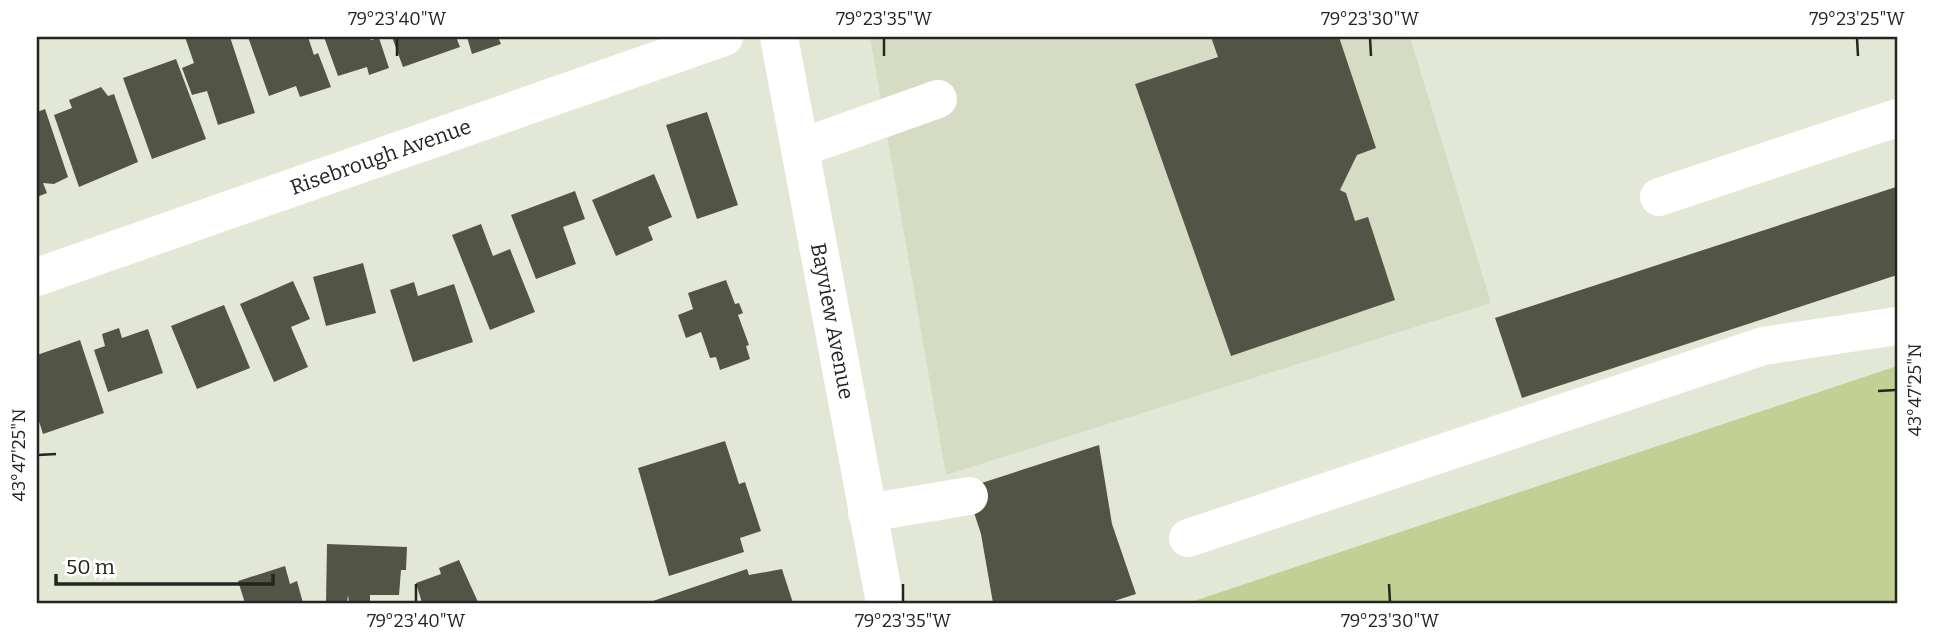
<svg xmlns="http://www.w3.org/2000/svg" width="1934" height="640" font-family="Bitter,serif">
  <rect width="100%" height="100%" fill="#e3e8d6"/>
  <path fill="#d6dcc3" d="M870 37H1410L1491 303 946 475Z"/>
  <path fill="#c2d094" d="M1897 366V603H1188Z"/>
  <g fill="#525546">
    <path d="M185 37H230L255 113 218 125 207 91 192 95 182 68 194 63Z"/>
    <path d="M248 37H308L314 55 318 53 331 87 300 97 296 86 269 96Z"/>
    <path d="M324 37H369L371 40 379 38 389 68 369 75 367 67 338 76Z"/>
    <path d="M392 37H456L460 47 403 67Z"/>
    <path d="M467 37H498L501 44 472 54Z"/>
    <path d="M1211 37H1339L1376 148 1357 155 1340 190 1346 193 1355 221 1368 217 1395 300 1231 356 1135 84 1218 57Z"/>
    <path d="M176 59 206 139 152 159 123 78Z"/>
    <path d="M101 87 108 96 114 94 138 162 79 187 54 115 72 108 69 100Z"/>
    <path d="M45 109 68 177 54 184 43 183 47 193 37 197V112Z"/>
    <path d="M707 112 738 205 697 219 666 125Z"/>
    <path d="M654 174 672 217 648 227 653 240 616 256 592 200Z"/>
    <path d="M1896 187 1897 275 1522 398 1495 318Z"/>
    <path d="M575 191 585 219 563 227 576 264 536 279 511 215Z"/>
    <path d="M481 224 493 256 510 249 535 312 490 330 452 235Z"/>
    <path d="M363 263 376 313 326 326 313 277Z"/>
    <path d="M726 280 735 304 739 303 743 313 738 315 749 345 746 346 750 359 720 370 716 357 710 358 701 332 686 338 678 315 693 309 688 293Z"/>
    <path d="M293 281 310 319 291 327 308 367 274 382 240 304Z"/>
    <path d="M414 282 418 296 454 284 473 342 413 362 390 290Z"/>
    <path d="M224 305 250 368 197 389 171 326Z"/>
    <path d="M119 328 122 338 148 329 163 373 108 392 94 350 105 346 102 334Z"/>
    <path d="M80 340 104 413 43 434 37 415V355Z"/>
    <path d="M725 441 739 484 745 482 761 531 740 538 744 552 669 576 638 468Z"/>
    <path d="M1099 445 1112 524 1136 594 1108 603H993L981 534 966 488Z"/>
    <path d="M327 544 407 547 406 570H401L399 595H370V603H349L348 595 347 603H326Z"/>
    <path d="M459 560 478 602 422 603 416 583 441 574 439 568Z"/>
    <path d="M285 566 290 584 297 581 303 603H245L238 581Z"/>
    <path d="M747 569 749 575 782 569 793 603H647Z"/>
  </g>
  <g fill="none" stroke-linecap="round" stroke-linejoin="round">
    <g stroke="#fff" stroke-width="38">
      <path d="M800 148 938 99"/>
      <path d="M1659 197 1897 118"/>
      <path id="s1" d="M37 277 724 37"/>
      <path d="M867 513 969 496"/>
      <path d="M1188 538 1763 346 1897 326"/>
    </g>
    <path stroke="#fff" stroke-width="38" id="s2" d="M779 37 885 603"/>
  </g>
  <path fill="none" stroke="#23251f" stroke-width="2.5" d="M397 38V56M884 38V56M1370 38 1371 56M1857 38 1858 56M1878 391 1896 390M38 455 56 454M416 584V602M903 584V602M1389 584 1390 602"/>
  <g text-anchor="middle" stroke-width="7" stroke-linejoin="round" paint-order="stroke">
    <g font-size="21" fill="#23251f" stroke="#fff">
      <text dy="7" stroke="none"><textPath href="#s1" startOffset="364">Risebrough Avenue</textPath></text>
      <text dy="7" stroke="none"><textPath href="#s2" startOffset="289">Bayview Avenue</textPath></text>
    </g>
  </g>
  <rect width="1934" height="640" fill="none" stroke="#ffffff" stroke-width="77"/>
  <path d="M56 574v10h217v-10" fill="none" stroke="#23251f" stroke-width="3.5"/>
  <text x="66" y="574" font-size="21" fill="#23251f" stroke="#ffffff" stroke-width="5" paint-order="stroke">50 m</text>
  <rect x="38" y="38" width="1858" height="564" fill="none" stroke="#23251f" stroke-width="2.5"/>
  <g font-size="18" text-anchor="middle" fill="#23251f">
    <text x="397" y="25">79°23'40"W</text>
    <text x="884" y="25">79°23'35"W</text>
    <text x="1370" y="25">79°23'30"W</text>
    <text x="1857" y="25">79°23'25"W</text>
    <text transform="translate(1915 390) rotate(-90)" y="6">43°47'25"N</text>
    <text transform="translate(19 455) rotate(-90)" y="6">43°47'25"N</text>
    <text x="416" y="627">79°23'40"W</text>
    <text x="903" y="627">79°23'35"W</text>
    <text x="1390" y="627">79°23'30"W</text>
  </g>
</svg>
